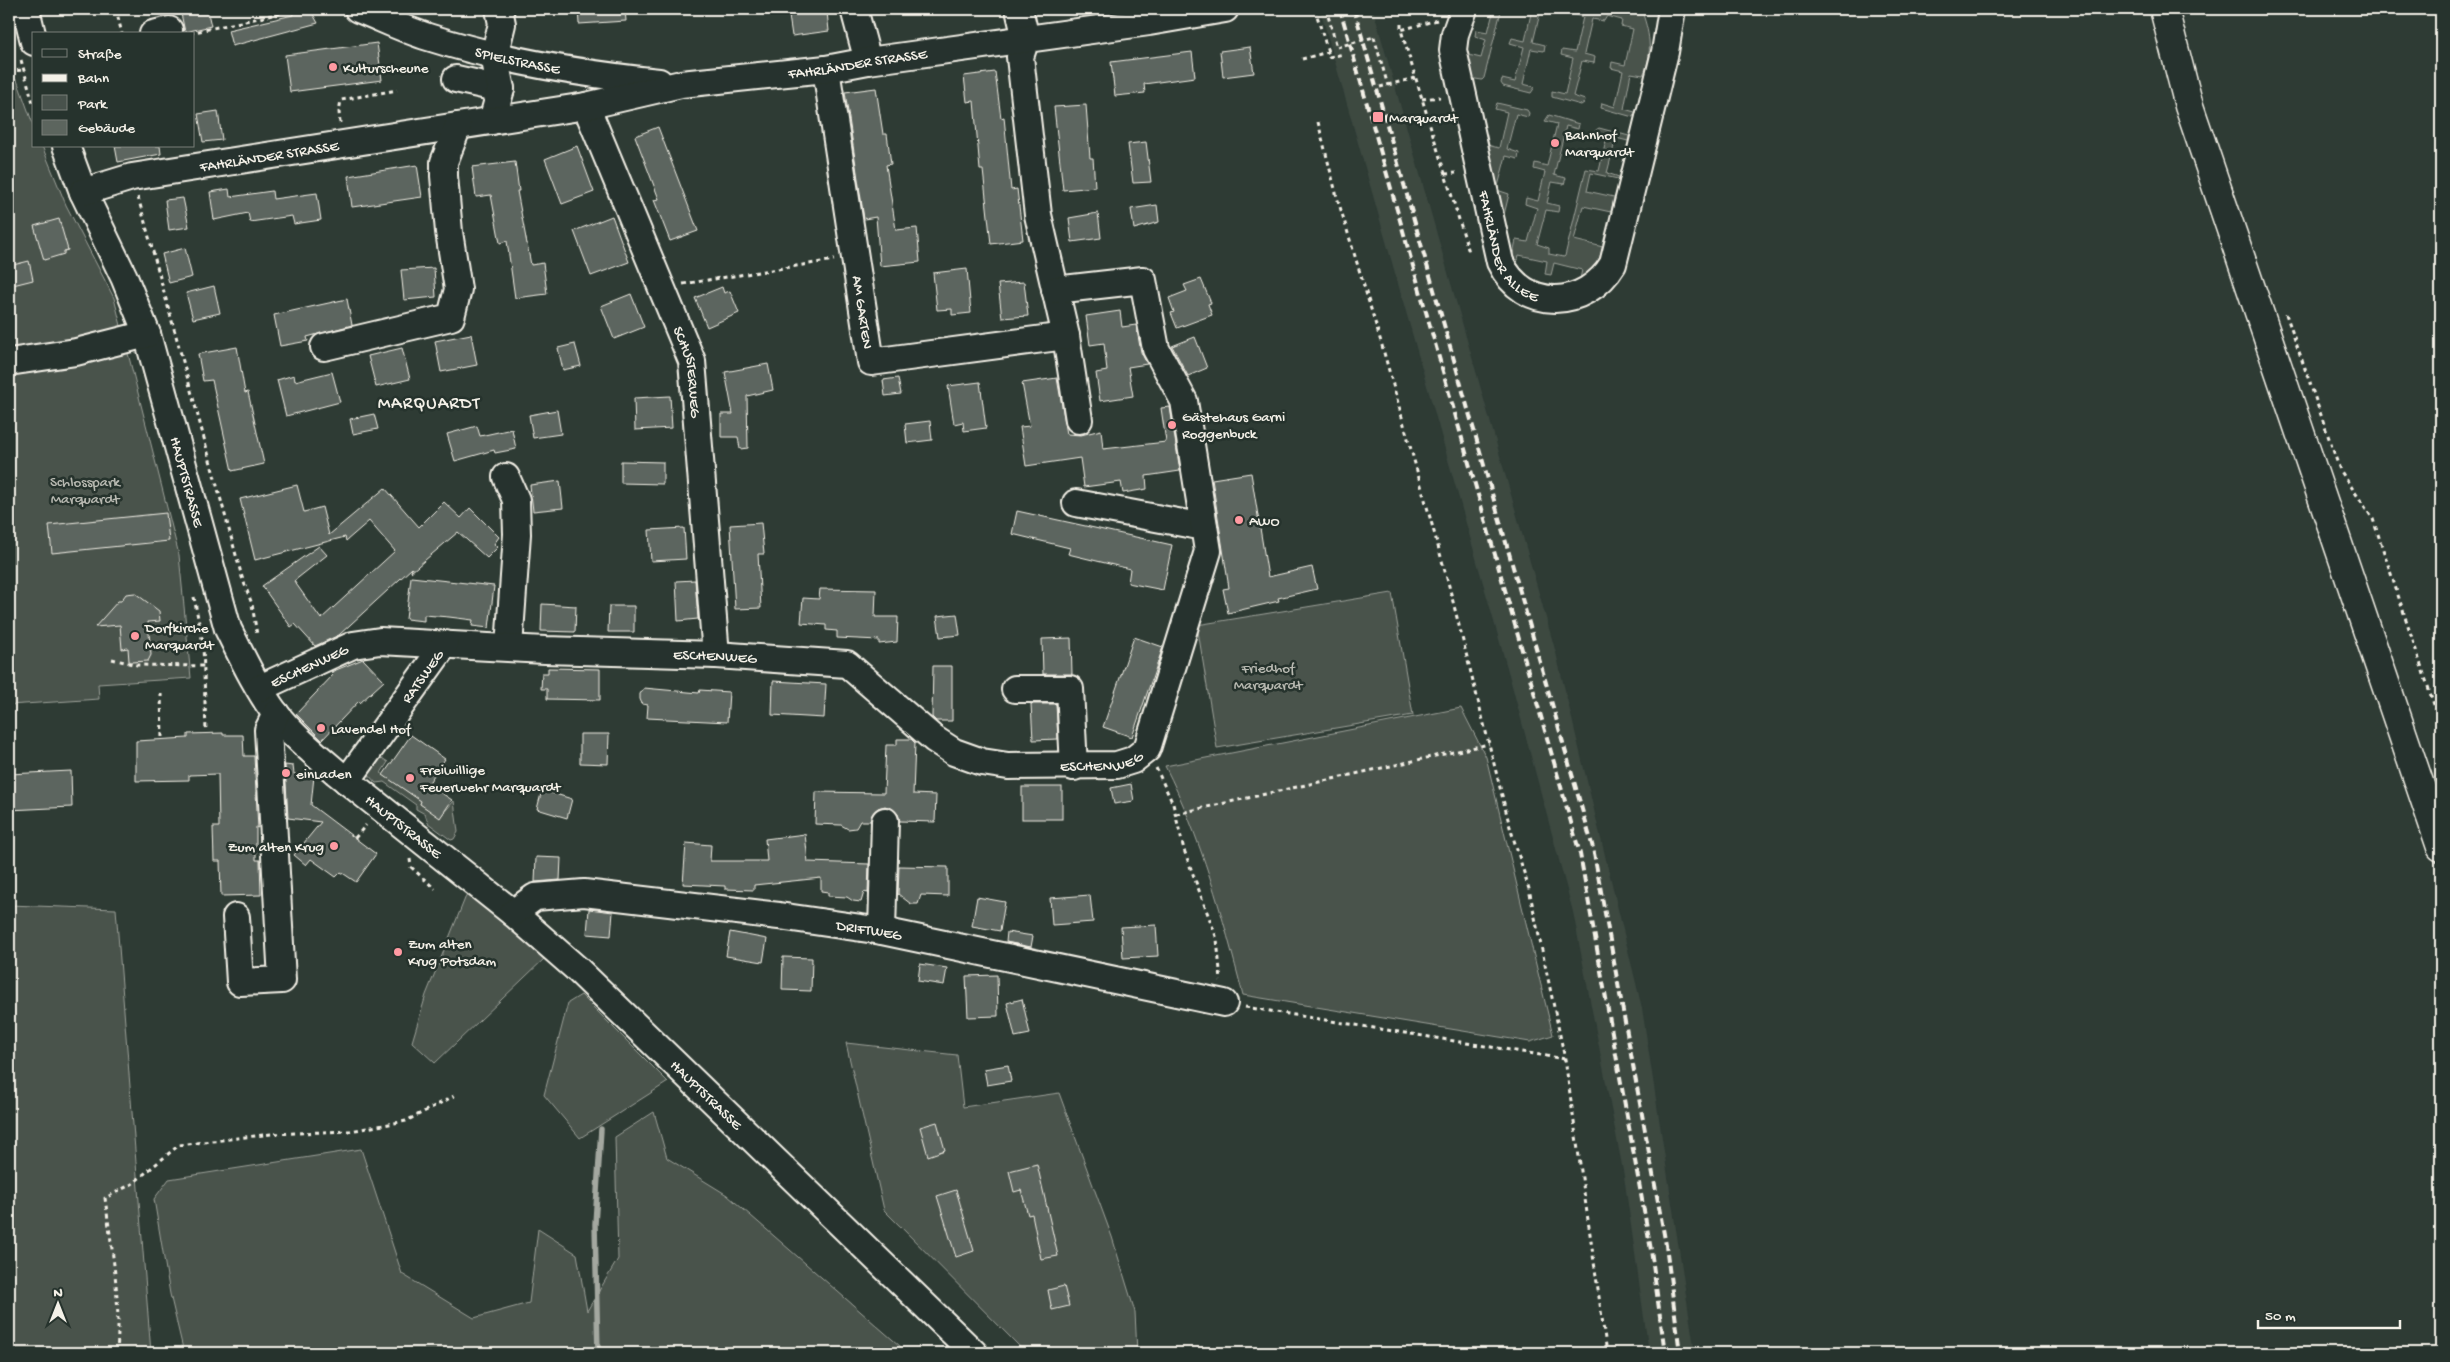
<svg xmlns="http://www.w3.org/2000/svg" width="2450" height="1362" font-family="'Gochi Hand',sans-serif">
  <rect width="100%" height="100%" fill="#2e3b34"/>
  <filter id="ink" filterUnits="userSpaceOnUse"><feTurbulence type="fractalNoise" baseFrequency=".02" numOctaves="2"/><feDisplacementMap in="SourceGraphic" scale="10" xChannelSelector="R" yChannelSelector="G"/><feConvolveMatrix kernelMatrix="1 2 1 2 8 2 1 2 1" color-interpolation-filters="sRGB"/></filter>
  <g filter="url(#ink)">
    <path fill="#3c4841" d="M1320 9H1373L1556 653 1642 1008 1695 1353H1649L1624 1176 1573 912 1508 671Z"/>
    <g fill="#48524c" stroke="#9ea29a">
      <path d="M1476 9H1500L1501 11 1484 78 1482 80 1469 78 1464 54 1481 58 1486 40 1475 36 1476 30 1488 32 1493 13Z"/>
      <path d="M1532 9H1541L1533 42 1545 45 1544 51 1531 49 1523 84 1535 87 1531 93 1503 86 1501 83 1502 79 1515 82 1524 47 1510 43 1512 38 1525 41Z"/>
      <path d="M1572 9H1618L1629 11 1630 9H1641C1649 30 1654 54 1643 75L1631 73 1624 109 1635 112 1633 117 1601 108 1602 103 1615 107 1623 71 1611 68 1612 62 1625 65 1633 29 1621 26 1622 20 1607 16 1604 21 1592 19 1584 54 1595 57 1594 63 1582 61 1573 96 1585 100 1584 103 1581 105 1552 97V91L1565 94 1573 58 1561 55 1562 50 1575 52 1583 17 1571 14Z"/>
      <path d="M17 80 34 127V146H42L66 205 114 298 179 555 191 678 98 684 99 699 9 705V82Z"/>
      <path d="M1497 103 1527 110 1529 113 1528 117 1516 114 1507 149 1519 153 1518 159 1506 156 1497 190 1509 194 1503 219 1487 145 1499 148 1507 112 1495 109Z"/>
      <path d="M1549 115 1579 124 1578 129 1566 126 1554 175 1566 178 1564 184 1552 182 1547 203 1559 206 1558 212 1546 210 1537 244 1549 248V254L1564 257 1565 256 1586 169 1599 171 1607 136 1595 133 1596 130 1599 128 1629 136 1628 141 1616 138 1607 173 1619 177 1618 179 1591 173 1587 191 1614 197 1611 212 1583 206 1574 240 1603 247 1596 269 1579 283 1582 270 1554 263 1551 275 1545 274 1547 261 1519 255 1516 267 1510 268 1516 240 1528 242 1537 208 1525 204 1526 198 1538 201 1545 172 1534 169 1535 163 1547 166 1557 124 1545 121Z"/>
      <path d="M1392 593 1413 715 1217 748 1197 625Z"/>
      <path d="M1461 708 1486 757 1553 1035 1530 1042 1243 995C1223 917 1201 837 1165 766Z"/>
      <path d="M377 755 388 762 381 773 418 799 423 798 420 804 440 817 454 801 458 832 454 839 451 840 428 823 425 814 416 809V805L384 782 376 783 365 771Z"/>
      <path d="M468 891 546 957 435 1063 412 1042 426 995Z"/>
      <path d="M9 905 116 909 151 1353H9Z"/>
      <path d="M581 995 668 1082 580 1138 544 1095 568 1003Z"/>
      <path d="M846 1043 957 1055 963 1107 1059 1093 1112 1237 1135 1312 1137 1353H1026L884 1210Z"/>
      <path d="M654 1112 667 1158 727 1195 908 1353H184L170 1294 154 1199 169 1179 361 1149 402 1274 474 1318 529 1303 538 1229 577 1254 587 1311 618 1259 615 1137Z"/>
    </g>
    <g fill="none" stroke-linecap="round" stroke-linejoin="round">
      <path stroke="#a4a8a0" stroke-width="5.5" d="M598 1353 595 1224 601 1129"/>
    </g>
    <g fill="#5c655e" stroke="#f4f1e8">
      <path d="M180 9H207L211 26 185 32Z"/>
      <path d="M292 9H310L318 23 232 46 228 30 293 15Z"/>
      <path d="M578 9H625L626 21 579 24Z"/>
      <path d="M788 9H819L820 13 827 12 829 31 792 36Z"/>
      <path d="M377 43 382 80 290 92 285 55Z"/>
      <path d="M1250 47 1254 73 1223 77 1220 51Z"/>
      <path d="M1192 52 1195 77 1144 84 1145 93 1115 96 1111 62Z"/>
      <path d="M995 72 1001 118 1004 117 1011 190 1017 189 1023 240 991 244 983 170H980L974 101 967 102 964 76Z"/>
      <path d="M876 88 883 134H887L891 164 886 165 896 230 917 228 920 262 880 266 876 217 864 219 845 92Z"/>
      <path d="M1086 105 1090 158H1093L1095 187 1063 190 1054 107Z"/>
      <path d="M218 111 222 140 203 142 198 114Z"/>
      <path d="M658 127 698 231 670 241 654 200 659 199 635 136Z"/>
      <path d="M1146 142 1151 182 1133 183 1128 144Z"/>
      <path d="M115 146H160L161 154 118 162Z"/>
      <path d="M577 146 594 192 562 204 545 159Z"/>
      <path d="M515 162 519 191H517L531 265 543 263 547 294 515 298 507 241 500 243 491 195 476 197 472 167Z"/>
      <path d="M417 165 422 197 352 207 348 176Z"/>
      <path d="M229 189 230 197 272 191 273 199 317 193 321 220 294 224 292 216 250 222 248 213 214 220 210 192Z"/>
      <path d="M183 198 189 227 169 230 165 200Z"/>
      <path d="M1157 205 1159 222 1134 229 1131 209Z"/>
      <path d="M1098 213 1101 238 1072 242 1069 218Z"/>
      <path d="M612 216 629 262 591 276 574 231Z"/>
      <path d="M59 219 68 250 64 251V254L44 260 34 226Z"/>
      <path d="M185 248 192 277 169 283 162 254Z"/>
      <path d="M29 261 33 280 13 285 9 266Z"/>
      <path d="M434 268 436 297 404 300 401 270Z"/>
      <path d="M967 269 971 313 952 315V309L937 310 933 273Z"/>
      <path d="M1201 279 1211 303 1208 304 1212 315 1177 328 1171 313 1174 312 1169 298 1187 291 1184 285Z"/>
      <path d="M1024 282 1028 316 1002 318 998 284Z"/>
      <path d="M214 286 220 313 193 319 186 293Z"/>
      <path d="M722 287 724 293 730 291 739 313 707 327 695 298Z"/>
      <path d="M631 294 644 327 614 339 601 306Z"/>
      <path d="M347 299 352 325 307 337 308 341 280 346 274 315Z"/>
      <path d="M1120 311 1122 327 1136 325 1141 352 1147 364 1128 367 1133 396 1100 401 1096 373 1107 371 1104 343 1090 345 1086 316Z"/>
      <path d="M471 334 477 365 441 372 435 341Z"/>
      <path d="M1195 337 1207 368 1188 376 1172 346Z"/>
      <path d="M575 344 581 366 563 370 558 348Z"/>
      <path d="M237 347 245 393 248 392 264 464 232 471 212 380 203 381 198 354Z"/>
      <path d="M402 348 410 379 376 387 368 356Z"/>
      <path d="M768 364 773 390 747 396 748 448 740 449 738 437H721V414H733L725 372Z"/>
      <path d="M332 372 340 402 286 416 277 380 294 375 295 381Z"/>
      <path d="M898 378 901 394 885 396 883 380Z"/>
      <path d="M1057 378 1067 434 1081 435 1101 430 1103 449 1166 442 1161 408 1170 407 1180 471 1146 476 1147 489 1123 493 1121 482 1084 487 1080 458 1026 466 1020 427 1030 426 1022 383Z"/>
      <path d="M980 382 986 428 964 431 963 422 954 424 948 386Z"/>
      <path d="M670 396 672 428 635 430 634 398Z"/>
      <path d="M557 410 561 434 533 438 529 415Z"/>
      <path d="M374 414 378 429 353 434 350 419Z"/>
      <path d="M930 421 932 440 907 443 905 424Z"/>
      <path d="M477 426 480 436 512 429 516 449 495 453 494 450 455 461 447 434Z"/>
      <path d="M621 461 663 462V484L621 483Z"/>
      <path d="M1251 473 1268 577 1312 567 1317 589 1278 598 1279 601 1228 613 1223 589 1229 588 1212 479Z"/>
      <path d="M560 481 563 508 533 511 530 485Z"/>
      <path d="M297 485 304 512 322 507 329 535 385 488 419 527 444 502 461 518 470 508 499 537 494 544 498 547 487 558 458 532 411 572 412 568 339 635 315 646 295 624 291 627 262 586 319 546 327 555 294 581 321 619 395 551 369 521 346 541 345 537 255 560 240 499Z"/>
      <path d="M1017 511 1172 545 1163 590 1128 583 1130 569 1068 554 1070 548 1012 534Z"/>
      <path d="M166 513 169 541 52 553 49 525Z"/>
      <path d="M761 523 764 554H758L761 608 735 609 730 525Z"/>
      <path d="M684 528 686 559 651 561 649 530Z"/>
      <path d="M411 577 494 586 489 628 472 626 473 620 449 617 424 615V621L406 619Z"/>
      <path d="M695 580 698 619 678 621 676 581Z"/>
      <path d="M820 589 876 590 875 617H898L897 642 879 644V640L837 638V631L826 630V625L801 623 803 598 819 599Z"/>
      <path d="M135 593 159 611 160 621 148 622 151 655 148 661 132 662 129 661 128 648 122 649 120 625 95 627 118 601H121L126 594Z"/>
      <path d="M542 604 576 606 575 632 541 631Z"/>
      <path d="M609 606H634V632H608Z"/>
      <path d="M957 614 960 635 940 637 937 616Z"/>
      <path d="M1134 637 1163 647 1132 737 1103 727Z"/>
      <path d="M1071 638 1072 674H1043L1042 639Z"/>
      <path d="M363 659 384 681 360 703 359 701 322 740 296 714 334 674 331 672Z"/>
      <path d="M933 666H952V721H936L932 717Z"/>
      <path d="M548 668 600 669V700L547 699V689H541L542 673H548Z"/>
      <path d="M773 681 826 684 824 718 772 715Z"/>
      <path d="M644 688 699 693 700 690 729 692 727 722 647 718 648 705 642 704 640 699V694Z"/>
      <path d="M1031 704H1056L1058 739 1033 740Z"/>
      <path d="M223 733V735H243L244 756H254L258 828 256 827V860H260L261 895 221 896 220 861H214L213 827H219L218 774 189 775V780L136 781V741L188 738V734Z"/>
      <path d="M580 734H609L608 764 580 763Z"/>
      <path d="M411 735 445 759 428 784 452 800 440 818 420 804 421 801 383 775Z"/>
      <path d="M897 739H911L915 743 913 794 936 795 935 822 900 821 898 814 893 809 885 806 878 808 873 813 870 821H860L856 828 848 829 841 825 815 824 816 792 884 793 886 745H897Z"/>
      <path d="M285 765 293 766 294 774 314 776 311 805 376 854 356 882 341 872 336 877 311 859 306 865 294 855 321 822 288 818Z"/>
      <path d="M71 771 72 807 9 810V774Z"/>
      <path d="M1131 784 1134 801 1114 804 1111 788Z"/>
      <rect x="1022" y="787" width="40" height="32"/>
      <path d="M542 790 572 799 567 818 537 809Z"/>
      <path d="M805 834 808 862 869 864 868 893 864 892 861 902 853 901 847 897 828 896V892L821 891V878L754 885V890L725 889V886L683 884 686 843 711 845 710 861H767L765 839Z"/>
      <path d="M536 857 561 858 560 880 535 882Z"/>
      <path d="M899 866 948 867V896L921 895 918 904H911L898 894Z"/>
      <path d="M1090 895 1093 922 1052 925 1050 898Z"/>
      <path d="M977 897 1005 902 1000 931 972 926Z"/>
      <path d="M589 909 613 912 611 936 587 934Z"/>
      <path d="M1156 925 1158 956 1123 958 1121 927Z"/>
      <path d="M730 932 767 939 763 962 726 956Z"/>
      <path d="M1007 932 1033 936 1031 947 1006 942Z"/>
      <path d="M783 957 812 958 811 991 782 990Z"/>
      <path d="M920 964 947 968 944 985 918 981Z"/>
      <path d="M997 975 998 1016 968 1017 966 976Z"/>
      <path d="M1022 999 1030 1034 1015 1037 1007 1003Z"/>
      <path d="M1008 1065 1011 1081 987 1085 984 1069Z"/>
      <path d="M937 1122 945 1150 928 1156 920 1127Z"/>
      <path d="M1037 1164 1058 1256 1041 1259 1032 1214 1028 1215 1021 1190 1014 1192 1009 1171Z"/>
      <path d="M956 1190 974 1251 956 1257 937 1196Z"/>
      <path d="M1064 1286 1069 1306 1052 1310 1048 1290Z"/>
    </g>
    <g fill="none" stroke-linecap="round" stroke-linejoin="round">
      <g stroke="#f4f1e8" stroke-width="30">
        <g id="minor">
          <path d="M26 9 34 42"/>
          <path id="s1" d="M358 9C381 18 405 30 428 37 503 61 582 74 659 82"/>
          <path d="M854 9 868 61"/>
          <path d="M1019 9 1026 39 1020 57 1038 215 1066 336 1079 420"/>
          <path id="s2" d="M1464 9 1455 34 1453 50 1500 262C1524 313 1586 309 1613 264L1665 52 1672 9"/>
          <path d="M153 34 169 30"/>
          <path id="s3" d="M826 69 871 362 1066 336"/>
          <path d="M456 79 501 89"/>
          <path id="s4" d="M586 106 692 361 716 655"/>
          <path d="M492 121 501 89 494 56 502 24 499 9"/>
          <path id="s5" d="M66 146 83 192 124 277 147 334 228 629C242 657 256 687 275 713 292 735 315 754 336 772L513 913 577 969 974 1353"/>
          <path id="s6" d="M83 192 132 177 586 106 681 84 826 69 868 61 1149 22 1225 9"/>
          <path d="M324 347 451 317 458 289 449 232 444 176V162L458 126"/>
          <path d="M9 362 76 352 147 334"/>
          <path d="M506 477 516 500 517 534 509 647"/>
          <path d="M1076 503 1204 527"/>
          <path id="s7" d="M260 688 353 645 380 641 545 650 716 655 847 664 934 739 954 752 982 762 1008 766 1117 765 1133 760 1147 749 1208 551 1184 401 1156 349 1143 280 1055 290"/>
          <path d="M1015 689H1070L1074 767"/>
          <path id="s8" d="M347 781 445 644"/>
          <path id="s9" d="M513 913 535 897 584 893 779 916 882 931 1224 1003"/>
          <path d="M236 917 240 982 282 980 268 730 276 714"/>
          <path d="M882 931 885 821"/>
        </g>
      </g>
      <g stroke="#f4f1e8" stroke-width="31">
        <path id="major" d="M2164 9 2189 106 2441 847"/>
      </g>
      <g stroke="#f4f1e8" stroke-width="3" stroke-dasharray="4 4" stroke-linecap="butt">
        <path d="M116 9 122 34"/>
        <path d="M275 9 282 12"/>
        <path d="M1315 9 1328 52"/>
        <path d="M1326 9 1337 47"/>
        <path d="M1437 20 1401 30 1468 249 1472 248"/>
        <path d="M1401 24V30"/>
        <path d="M190 33 282 13"/>
        <path d="M1374 37 1388 86"/>
        <path d="M1302 59 1328 52 1329 57 1344 54"/>
        <path d="M21 60 34 106"/>
        <path d="M9 71 23 70"/>
        <path d="M1380 87 1415 78"/>
        <path d="M1422 99 1440 97"/>
        <path d="M1318 122 1337 197 1381 342 1448 582 1510 827 1529 889 1565 1059 1607 1353"/>
        <path d="M340 123 339 112 341 100 397 90"/>
        <path d="M1445 174 1456 173"/>
        <path d="M138 197 242 577 252 604 257 635"/>
        <path d="M683 284 834 260"/>
        <path d="M2286 314 2340 470 2373 519 2441 726"/>
        <path d="M194 597 203 644 206 732"/>
        <path d="M112 659 137 665 204 666"/>
        <path d="M161 693 162 738"/>
        <path d="M1156 768 1173 804 1184 850 1217 939 1221 981"/>
        <path d="M1176 814 1489 744"/>
        <path d="M355 838 366 825"/>
        <path d="M410 859 411 867 435 889"/>
        <path d="M1245 1007 1565 1059"/>
        <path d="M117 1353C121 1301 112 1250 105 1198L132 1184 179 1145 271 1134 350 1131 406 1121 454 1096"/>
      </g>
      <use href="#minor" stroke="#26332d" stroke-width="26"/>
      <use href="#major" stroke="#26332d" stroke-width="28"/>
      <g stroke="#f4f1e8" stroke-width="4" stroke-dasharray="8 4" stroke-linecap="butt">
        <path d="M1340 9 1580 854 1651 1250 1665 1353"/>
        <path d="M1354 9 1593 848 1666 1245 1680 1353"/>
      </g>
      <path stroke="#f4f1e8" stroke-width="3" stroke-dasharray="4 4" stroke-linecap="butt" d="M1337 47 1374 37"/>
    </g>
  </g>
  <g fill="#ff9aa2" stroke="#26332d" stroke-width="2">
    <circle cx="333" cy="67" r="5"/>
    <rect x="1372" y="111" width="12" height="12" rx="2.5"/>
    <circle cx="1555" cy="143" r="5"/>
    <circle cx="1172" cy="425" r="5"/>
    <circle cx="1239" cy="520" r="5"/>
    <circle cx="135" cy="636" r="5"/>
    <circle cx="321" cy="728" r="5"/>
    <circle cx="286" cy="773" r="5"/>
    <circle cx="410" cy="778" r="5"/>
    <circle cx="334" cy="846" r="5"/>
    <circle cx="398" cy="952" r="5"/>
  </g>
  <g text-anchor="middle" stroke-width="5" stroke-linejoin="round" paint-order="stroke">
    <g font-size="15" fill="#f4f1e8" stroke="#26332d">
      <text dy="5" stroke="none"><textPath href="#s1" startOffset="168">SPIELSTRASSE</textPath></text>
      <text dy="5" stroke="none"><textPath href="#s6" startOffset="786">FAHRLÄNDER STRASSE</textPath></text>
      <text dy="5" stroke="none"><textPath href="#s6" startOffset="190">FAHRLÄNDER STRASSE</textPath></text>
      <text dy="5" stroke="none"><textPath href="#s2" startOffset="250">FAHRLÄNDER ALLEE</textPath></text>
      <text dy="5" stroke="none"><textPath href="#s3" startOffset="246">AM GARTEN</textPath></text>
      <text dy="5" stroke="none"><textPath href="#s4" startOffset="286">SCHUSTERWEG</textPath></text>
      <text dy="5" stroke="none"><textPath href="#s5" startOffset="358">HAUPTSTRASSE</textPath></text>
      <text dy="5" stroke="none"><textPath href="#s7" startOffset="465">ESCHENWEG</textPath></text>
      <text dy="5" stroke="none"><textPath href="#s7" startOffset="54">ESCHENWEG</textPath></text>
      <text dy="5" stroke="none"><textPath href="#s8" startOffset="129">RATSWEG</textPath></text>
      <text dy="5" stroke="none"><textPath href="#s7" startOffset="886">ESCHENWEG</textPath></text>
      <text dy="5" stroke="none"><textPath href="#s5" startOffset="779">HAUPTSTRASSE</textPath></text>
      <text dy="5" stroke="none"><textPath href="#s9" startOffset="364">DRIFTWEG</textPath></text>
      <text dy="5" stroke="none"><textPath href="#s5" startOffset="1184">HAUPTSTRASSE</textPath></text>
    </g>
    <g font-size="15" fill="#f4f1e8" stroke="#26332d" text-anchor="start">
      <text x="343" y="72">Kulturscheune</text>
      <text x="1389" y="122">Marquardt</text>
      <text x="1565" y="139">Bahnhof<tspan x="1565" dy="17">Marquardt</tspan></text>
      <text x="1182" y="421">Gästehaus Garni<tspan x="1182" dy="17">Roggenbuck</tspan></text>
      <text x="1249" y="525">AWO</text>
      <text x="145" y="632">Dorfkirche<tspan x="145" dy="17">Marquardt</tspan></text>
      <text x="331" y="733">Lavendel Hof</text>
      <text x="420" y="774">Freiwillige<tspan x="420" dy="17">Feuerwehr Marquardt</tspan></text>
      <text x="296" y="778">einLaden</text>
      <text x="324" y="851" text-anchor="end">Zum alten Krug</text>
      <text x="408" y="948">Zum alten<tspan x="408" dy="17">Krug Potsdam</tspan></text>
    </g>
    <g font-size="15" fill="#b8b9b1" stroke="#26332d">
      <text x="85" y="486">Schlosspark<tspan x="85" dy="17">Marquardt</tspan></text>
      <text x="1268" y="672">Friedhof<tspan x="1268" dy="17">Marquardt</tspan></text>
    </g>
    <g font-size="18" letter-spacing="1" fill="#f4f1e8" stroke="#26332d">
      <text x="429" y="408">MARQUARDT</text>
    </g>
  </g>
  <rect width="2450" height="1362" fill="none" stroke="#26332d" stroke-width="30"/>
  <rect x="15" y="15" width="2420" height="1332" fill="none" stroke="#f4f1e8" stroke-width="2" filter="url(#ink)"/>
  <rect x="32" y="32" width="162" height="115" fill="#26332d" stroke="#787f78"/>
  <rect x="42" y="49" width="25" height="8" fill="#26332d" stroke="#787f78"/>
  <text x="78" y="58" font-size="15" fill="#f4f1e8">Straße</text>
  <rect x="42" y="74" width="25" height="8" fill="#f4f1e8" stroke="#787f78"/>
  <text x="78" y="82" font-size="15" fill="#f4f1e8">Bahn</text>
  <rect x="42" y="95" width="25" height="15" fill="#48524c" stroke="#787f78"/>
  <text x="78" y="108" font-size="15" fill="#f4f1e8">Park</text>
  <rect x="42" y="120" width="25" height="15" fill="#5c655e" stroke="#787f78"/>
  <text x="78" y="132" font-size="15" fill="#f4f1e8">Gebäude</text>
  <g transform="translate(58 1304)" stroke="#26332d" stroke-width="4" paint-order="stroke">
  <path d="M0-4L9 19L0 12L-9 19Z" fill="#f4f1e8"/>
  <text y="-8" font-size="14" font-weight="bold" text-anchor="middle" fill="#f4f1e8">N</text>
  </g>
  <path d="M2258 1320v8h142v-8" fill="none" stroke="#f4f1e8" stroke-width="2.5"/>
  <text x="2265" y="1320" font-size="15" fill="#f4f1e8" stroke="#26332d" stroke-width="4" paint-order="stroke">50 m</text>
</svg>
